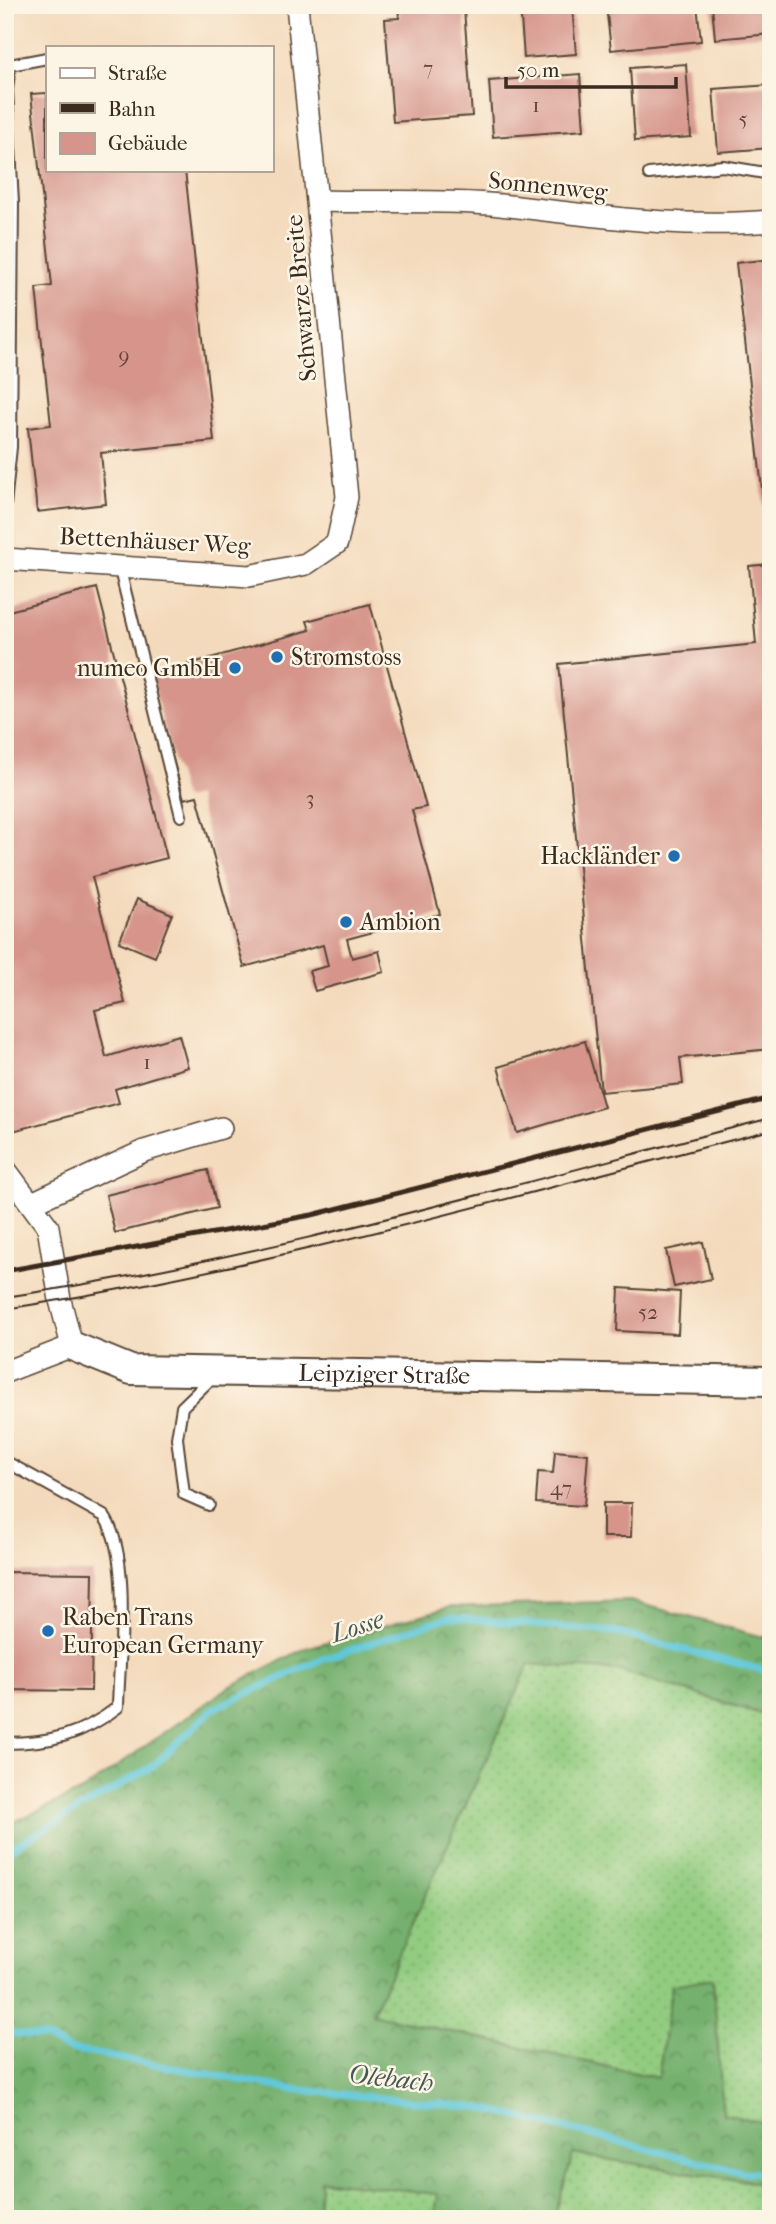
<svg xmlns="http://www.w3.org/2000/svg" width="776" height="2224" font-family="'IM FELL French Canon',serif">
  <defs>
    <pattern id="grass-dots" width="8" height="8" patternUnits="userSpaceOnUse" patternTransform="scale(1.75)"><rect width="8" height="8" fill="#92cc80"/><path d="M2 2h.1M6 6h.1" fill="none" stroke="#7faf6e" stroke-width="1.8" stroke-linecap="round"/></pattern>
    <pattern id="forest-crowns" width="20" height="18" patternUnits="userSpaceOnUse" patternTransform="scale(1.75)"><rect width="20" height="18" fill="#75b06e"/><path d="M2 6a3 3 0 1 1 6 0M12 15a3 3 0 1 1 6 0" fill="none" stroke="#618f5a"/></pattern>
  </defs>
  <rect width="100%" height="100%" fill="#fcf5e5"/>
  <filter id="ink" filterUnits="userSpaceOnUse"><feTurbulence type="fractalNoise" baseFrequency=".0143" numOctaves="2"/><feDisplacementMap in="SourceGraphic" scale="14" xChannelSelector="R" yChannelSelector="G"/><feConvolveMatrix kernelMatrix="1 2 1 2 8 2 1 2 1" color-interpolation-filters="sRGB"/></filter>
  <filter id="wash" filterUnits="userSpaceOnUse"><feTurbulence type="fractalNoise" baseFrequency=".00686" numOctaves="4" result="noise"/><feDisplacementMap in="SourceGraphic" scale="28" xChannelSelector="R" yChannelSelector="G"/><feGaussianBlur stdDeviation="1.57" result="paint"/><feColorMatrix in="noise" values="0 0 0 0 0 0 0 0 0 0 0 0 0 0 0 0 0 1.4 0 .05"/><feComposite in="paint" operator="in"/></filter>
  <g filter="url(#wash)">
    <rect width="100%" height="100%" fill="#f4dabc"/>
    <g fill="url(#grass-dots)" stroke="#667b4f" stroke-width="2">
      <path d="M529 1664 620 1671 771 1717V2124L723 2115 672 1985 658 2078 371 2015Z"/>
      <path d="M572 2154 771 2185V2219H554Z"/>
      <path d="M320 2180 439 2194 434 2219H317Z"/>
    </g>
    <path fill="url(#forest-crowns)" stroke="#586d46" stroke-width="2" d="M630 1601 771 1639V1717L620 1671 529 1664 372 2014 658 2078 672 1985 713 1978 723 2114 771 2124V2185L573 2154 554 2219H434L438 2194 321 2180 317 2219H5V1826L82 1791 229 1687 306 1648 450 1607Z"/>
    <g fill="none" stroke-linecap="round" stroke-linejoin="round">
      <g stroke="#5fc8da" stroke-width="7">
        <path d="M5 1852 153 1766 213 1709 320 1660 449 1617 614 1632 771 1672"/>
        <path d="M5 2032 46 2038 68 2049 291 2089 482 2108 742 2172 771 2173"/>
      </g>
    </g>
    <g id="blocks">
      <g fill="#d6948b">
        <path d="M398 5H451V10L464 9 472 116 393 122 385 19 399 18Z"/>
        <path d="M520 5H572L576 54 524 58Z"/>
        <path d="M606 5H697L701 41 611 50Z"/>
        <path d="M712 5H771V34L715 39Z"/>
        <path d="M686 64 691 137 635 141 630 68Z"/>
        <path d="M580 74 584 130 493 137 489 81Z"/>
        <path d="M771 85V148L718 152 713 89Z"/>
        <path d="M47 93V170H185L214 441 101 453 106 504 37 512 28 428 51 425 36 288 52 286 31 94Z"/>
        <path d="M771 259V505L764 506 736 263Z"/>
        <path d="M771 564V1049L680 1058 683 1084 601 1092 559 664 756 644 749 566Z"/>
        <path d="M97 588 167 858 92 877 125 1003 95 1010 106 1057 179 1035 188 1067 115 1089 119 1103 5 1133V612Z"/>
        <path d="M370 604 426 807 412 810 440 914 347 939 352 958 379 951 384 972 315 991 309 971 328 966 323 945 244 967 197 796 184 799 150 675 310 630 307 621Z"/>
        <path d="M137 899 172 914 155 957 119 942Z"/>
        <path d="M585 1041 604 1107 517 1133 498 1067Z"/>
        <path d="M208 1170 217 1208 115 1233 106 1195Z"/>
        <path d="M703 1242 711 1279 674 1287 666 1250Z"/>
        <path d="M619 1288 680 1292 678 1334 617 1331Z"/>
        <path d="M555 1451 588 1454 584 1506 536 1503 538 1472 553 1473Z"/>
        <path d="M603 1503H632L631 1537H603Z"/>
        <path d="M5 1572 93 1573 91 1691 5 1690Z"/>
      </g>
    </g>
  </g>
  <g filter="url(#ink)">
    <use href="#blocks" fill-opacity="0" stroke="#574436" stroke-width="2"/>
    <g fill="none" stroke-linecap="round" stroke-linejoin="round">
      <g stroke="#574436" stroke-width="14">
        <g id="service">
          <path d="M649 174 723 166 771 174"/>
          <path d="M5 505 11 447 13 203 7 90 10 65 47 58"/>
          <path d="M119 566 181 816"/>
          <path d="M5 1461 104 1516C132 1557 119 1656 118 1707 82 1735 50 1743 5 1743"/>
          <path d="M209 1505 184 1494 177 1438 182 1407 214 1376"/>
        </g>
      </g>
      <g stroke="#574436" stroke-width="24">
        <g id="minor">
          <path d="M319 201C378 203 441 199 500 205 592 215 678 229 771 221"/>
          <path d="M5 559 249 576 306 564 337 543 347 497 297 5"/>
          <path d="M5 1169 48 1227 60 1300 72 1346 5 1372"/>
          <path d="M32 1203 144 1151 221 1128"/>
        </g>
      </g>
      <g stroke="#574436" stroke-width="32">
        <g id="tertiary">
          <path id="s1" d="M72 1346 131 1370 771 1381"/>
        </g>
      </g>
      <use href="#service" stroke="#fff" stroke-width="10"/>
      <use href="#minor" stroke="#fff" stroke-width="21"/>
      <use href="#tertiary" stroke="#fff" stroke-width="28"/>
      <g stroke="#3b2a1e" stroke-width="2">
        <path d="M5 1297C264 1259 518 1183 771 1118"/>
        <path d="M5 1309C264 1269 517 1195 771 1130"/>
      </g>
      <path stroke="#3b2a1e" stroke-width="5" d="M5 1271 312 1215 771 1098"/>
    </g>
  </g>
  <g fill="#1f6fb2" stroke="#fcf5e5" stroke-width="2.5">
    <circle cx="277" cy="657" r="7"/>
    <circle cx="235" cy="668" r="7"/>
    <circle cx="674" cy="856" r="7"/>
    <circle cx="346" cy="922" r="7"/>
    <circle cx="48" cy="1631" r="7"/>
  </g>
  <g text-anchor="middle" stroke-width="5" stroke-linejoin="round" paint-order="stroke">
    <g font-size="21" fill="#624439">
      <text x="428" y="75">7</text>
      <text x="536" y="112">1</text>
      <text x="743" y="126">5</text>
      <text x="124" y="363">9</text>
      <text x="310" y="805">3</text>
      <text x="147" y="1069">1</text>
      <text x="648" y="1319">52</text>
      <text x="561" y="1495">47</text>
    </g>
    <g font-size="24" fill="#3b2a1e" stroke="#fcf5e5">
      <text transform="translate(548 186) rotate(6)" y="8">Sonnenweg</text>
      <text transform="translate(301 298) rotate(-95)" y="8">Schwarze Breite</text>
      <text transform="translate(155 541) rotate(3)" y="8">Bettenhäuser Weg</text>
      <text dy="8" stroke="none"><textPath href="#s1" startOffset="317">Leipziger Straße</textPath></text>
    </g>
    <g font-size="24" fill="#3b2a1e" stroke="#fcf5e5" text-anchor="start">
      <text x="291" y="665">Stromstoss</text>
      <text x="221" y="676" text-anchor="end">numeo GmbH</text>
      <text x="660" y="864" text-anchor="end">Hackländer</text>
      <text x="360" y="930">Ambion</text>
      <text x="62" y="1625">Raben Trans<tspan x="62" dy="28">European Germany</tspan></text>
    </g>
    <g font-size="26" font-style="italic" fill="#465956" stroke="#fcf5e5">
      <text transform="translate(357 1626) rotate(-18)" y="9">Losse</text>
      <text transform="translate(391 2078) rotate(6)" y="9">Olebach</text>
    </g>
  </g>
  <rect width="776" height="2224" fill="none" stroke="#fcf5e5" stroke-width="28"/>
  <rect x="46" y="46" width="228" height="126" fill="#fcf5e5" stroke="#afa495" stroke-width="2"/>
  <rect x="60" y="68" width="35" height="10" fill="#ffffff" stroke="#afa495" stroke-width="2"/>
  <text x="108" y="80" font-size="21" fill="#3b2a1e">Straße</text>
  <rect x="60" y="103" width="35" height="10" fill="#3b2a1e" stroke="#afa495" stroke-width="2"/>
  <text x="108" y="116" font-size="21" fill="#3b2a1e">Bahn</text>
  <rect x="60" y="133" width="35" height="21" fill="#d6948b" stroke="#afa495" stroke-width="2"/>
  <text x="108" y="150" font-size="21" fill="#3b2a1e">Gebäude</text>
  <path d="M506 77v10h170v-10" fill="none" stroke="#3b2a1e" stroke-width="3.5"/>
  <text x="517" y="77" font-size="21" fill="#3b2a1e" stroke="#fcf5e5" stroke-width="5" paint-order="stroke">50 m</text>
</svg>
